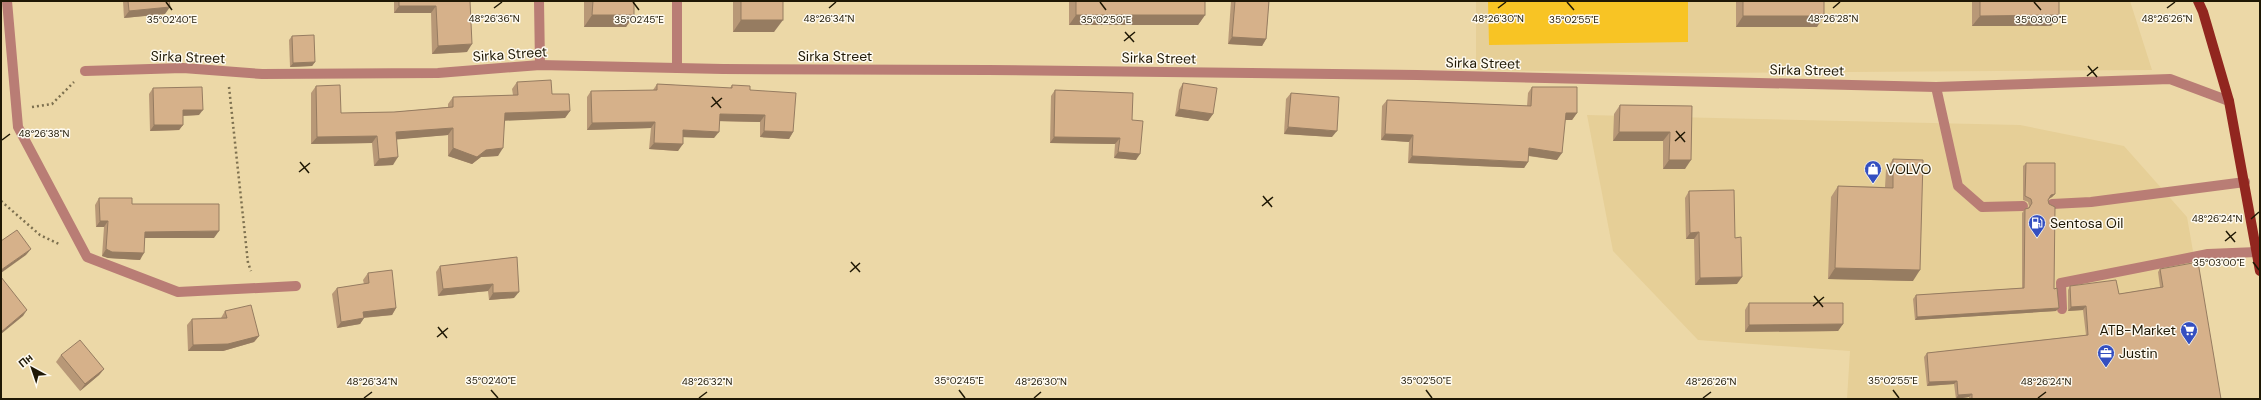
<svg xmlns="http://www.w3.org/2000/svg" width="2261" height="400" font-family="'DM Sans',sans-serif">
  <rect width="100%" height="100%" fill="#ecd8a7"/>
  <g fill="#e6cf97">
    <path d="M1476 1H2130L2152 70 1696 73 1476 70Z"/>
    <path d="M1587 115 2020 125 2124 146 2187 217 2219 399H1847L1850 351 1698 340 1613 251Z"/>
  </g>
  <path fill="#f8c424" d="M1488 1H1688V42L1489 45Z"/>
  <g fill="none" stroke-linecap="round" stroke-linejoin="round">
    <g stroke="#7d704f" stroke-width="2.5" stroke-dasharray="2 3" stroke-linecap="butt">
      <path d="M229 87 248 263 251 271"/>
      <path d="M32 107 52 104 74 82"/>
      <path d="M1 201 40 235 61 245"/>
    </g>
    <g stroke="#b97d75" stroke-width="10">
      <path d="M677 68V1"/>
      <path d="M1936 87 1958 186 1982 207 2023 206"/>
      <path d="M2052 204 2091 202 2245 182"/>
      <path d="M2062 309 2061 283 2208 254 2257 252"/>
    </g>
    <g stroke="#b97d75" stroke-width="10">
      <path d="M7 1 18 127 87 257 178 292 296 286"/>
      <path d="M539 1 540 65"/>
      <path d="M85 71 183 68 262 74 438 73 540 65 723 69 988 70 1417 75 1936 87 2170 79 2229 101"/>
    </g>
    <path stroke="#91261f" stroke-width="10" d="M2198 1 2203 12 2229 101 2260 271"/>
  </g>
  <g fill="#b89877">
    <path d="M123 1H169L165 14 124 18Z"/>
    <path d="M369 1H470L467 52 432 54 431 13H394V2H369Z"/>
    <path d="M584 1H634V15L626 27H584Z"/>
    <path d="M733 1H783L774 32H733Z"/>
    <path d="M1069 1H1205V15L1198 25H1069Z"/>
    <path d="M1231 1H1269L1266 39 1262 46 1228 44Z"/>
    <path d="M1736 1H1824L1817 27H1736Z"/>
    <path d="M1972 1H2059V15L2051 26H1972Z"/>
    <path d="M292 36 315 62 312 66 290 67 289 40Z"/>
    <path d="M517 82 552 94 570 111 565 118 505 120 498 156 481 157 472 164 448 156V135L397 139 393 165 374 166 372 143 311 144V93L316 86 341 113 394 112 448 107V104L453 97 513 95 512 89Z"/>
    <path d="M1183 83 1213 114 1208 121 1175 116 1179 90Z"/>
    <path d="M657 84 730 88 732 85 750 90 793 132 789 139 760 137V122L719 121 714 138 683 137 678 151 649 149 651 128 587 130V97L591 91 653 90Z"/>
    <path d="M1532 87 1577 113 1572 120H1565L1557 160 1528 156V162L1524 168 1408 163 1409 142 1381 140 1382 106 1387 100 1527 106 1528 93Z"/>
    <path d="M153 88 199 115 183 116V125L179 130 150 131 149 94Z"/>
    <path d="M1055 90 1132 120 1136 160 1114 158 1115 144 1050 143 1051 96Z"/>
    <path d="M1291 93 1332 137 1284 134 1286 99Z"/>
    <path d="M1620 105 1692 106 1685 169H1663V141H1613L1614 114Z"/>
    <path d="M1893 159 1913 281 1828 279 1831 197 1838 186 1885 187 1886 170Z"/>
    <path d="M2026 163 2055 194 2052 197 2049 199 2048 200 2054 289 2056 311 1915 320 1913 299 1916 295 2022 288V213L2025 209 2028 208 2029 206 2028 202 2023 200V166Z"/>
    <path d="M1689 191 1735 238 1737 284 1695 285 1694 239H1686L1685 198Z"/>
    <path d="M99 198 132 204 214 238H145L140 260 108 258 102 256 104 227H96L95 205Z"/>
    <path d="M517 257 514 298 489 300 488 291 438 296 436 272 440 266Z"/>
    <path d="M2160 269 2221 399H1969V397L1956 399 1954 384 1927 386 1924 357 1927 353 2086 335 2083 310 2068 311V290L2070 286 2119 294 2160 287 2158 272Z"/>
    <path d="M368 273 396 308 392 315 364 318 360 324 337 328 332 294 337 288 364 284 363 280Z"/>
    <path d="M1749 303 1843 324 1838 331 1745 332V310Z"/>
    <path d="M225 311 259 336 254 342 223 351H188L187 325 192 319 221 318Z"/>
    <path d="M61 355 104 369 99 375 80 391 56 362Z"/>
  </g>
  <g fill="#967c61">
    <path d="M369 1H395L394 2H369Z"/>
    <path d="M399 6H436L431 13H394Z"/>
    <path d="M170 7 165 14 124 18 129 11Z"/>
    <path d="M592 15H634L626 27H584Z"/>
    <path d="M1076 15H1205L1198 25H1069Z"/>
    <path d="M2059 15 2051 26H1972L1980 16Z"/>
    <path d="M1743 16H1824L1817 27H1736Z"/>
    <path d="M741 20H783L774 32H733Z"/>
    <path d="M1232 37 1266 39 1262 46 1228 44Z"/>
    <path d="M472 44 467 52 432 54 438 46Z"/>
    <path d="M315 62 312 66 290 67 293 63Z"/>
    <path d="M1179 109 1213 114 1208 121 1175 116Z"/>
    <path d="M183 110H203L199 115 179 116Z"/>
    <path d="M570 111 565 118 500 121 505 113Z"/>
    <path d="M1566 113H1577L1572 120H1561Z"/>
    <path d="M720 114 765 115 760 122 715 121Z"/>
    <path d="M655 122 651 128 587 130 592 123Z"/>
    <path d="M154 125H183L179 130 150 131Z"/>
    <path d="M1288 127 1337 131 1332 137 1284 134Z"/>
    <path d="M453 128 448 135 391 140 396 132Z"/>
    <path d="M683 130 719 132 714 138 679 137Z"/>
    <path d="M764 131 793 132 789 139 760 137Z"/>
    <path d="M1619 132H1670L1663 141H1613Z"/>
    <path d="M1385 134 1413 135 1409 142 1381 140Z"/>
    <path d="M377 136 372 143 311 144 317 137Z"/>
    <path d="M1054 137 1120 138 1115 144 1050 143Z"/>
    <path d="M654 143 683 144 678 151 649 149Z"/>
    <path d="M453 148 486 150 503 148 498 156 481 157 472 164 448 156Z"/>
    <path d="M1529 148 1562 153 1557 160 1524 155Z"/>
    <path d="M1118 152 1140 154 1136 160 1114 158Z"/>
    <path d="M1412 156 1528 162 1524 168 1408 163Z"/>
    <path d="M398 157 393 165 374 166 379 159Z"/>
    <path d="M1669 160H1691L1685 169H1663Z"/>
    <path d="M2055 194 2052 197 2048 199 2051 195Z"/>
    <path d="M100 221H108L104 227H96Z"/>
    <path d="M219 231 214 238H141L145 232Z"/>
    <path d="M1699 232 1694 239H1686L1690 233Z"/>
    <path d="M31 249 26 255 1 273V270Z"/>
    <path d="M106 249 144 253 140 260 108 258 102 256Z"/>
    <path d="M1835 268 1920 270 1913 281 1828 279Z"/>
    <path d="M1742 277 1737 284 1695 285 1700 278Z"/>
    <path d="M493 284 488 291 438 296 443 289Z"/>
    <path d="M519 292 514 298 489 300 493 293Z"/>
    <path d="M2086 306 2083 310 2068 311 2071 307Z"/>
    <path d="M396 308 392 315 359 318 363 312Z"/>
    <path d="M2059 308 2056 311 1915 320 1917 317Z"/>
    <path d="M27 310 23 316 1 334V332Z"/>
    <path d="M364 318 360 324 337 328 341 322Z"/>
    <path d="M1843 324 1838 331 1745 332 1749 325Z"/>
    <path d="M259 336 254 342 223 351H188L193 345Z"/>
    <path d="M104 369 99 375 80 391 85 384Z"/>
    <path d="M1957 381 1954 384 1927 386 1929 382Z"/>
    <path d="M1972 394 1969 397 1956 399 1958 395Z"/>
  </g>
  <g fill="#d6b18a" stroke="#967c61">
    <path d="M128 1H169L170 7 129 11Z"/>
    <path d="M399 1H470L472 44 438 46 436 6H399Z"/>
    <path d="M593 1H634V15H592Z"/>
    <rect x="741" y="1" width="42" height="19"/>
    <rect x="1076" y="1" width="129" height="14"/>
    <path d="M1235 1H1269L1266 39 1232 37Z"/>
    <rect x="1743" y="1" width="81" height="15"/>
    <path d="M1980 1H2059V15L1980 16Z"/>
    <path d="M314 35 315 62 293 63 292 36Z"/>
    <path d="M551 80 552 94H569L570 111 505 113 503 148 486 150 477 157 453 148V128L396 132 398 157 379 159 377 136 317 137 316 86 340 85 341 113 394 112 453 107V97L518 95 517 82Z"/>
    <path d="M1183 83 1217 88 1213 114 1179 109Z"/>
    <path d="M657 84 732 88V85L750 86V90L796 93 793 132 764 131 765 115 720 114 719 132 683 130V144L654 143 655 122 592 123 591 91 657 90Z"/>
    <path d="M202 87 203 110H183V125H154L153 88Z"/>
    <path d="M1532 87H1577V113H1566L1562 153 1529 148 1528 162 1412 156 1413 135 1385 134 1387 100 1531 106Z"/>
    <path d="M1055 90 1133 93 1132 120 1143 121 1140 154 1118 152 1120 138 1054 137Z"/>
    <path d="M1291 93 1339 97 1337 131 1288 127Z"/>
    <path d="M1620 105 1692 106 1691 160H1669L1670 132H1619Z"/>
    <path d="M1893 159 1923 160 1920 270 1835 268 1838 186 1893 188Z"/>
    <path d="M2026 163H2055V194L2051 195 2048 200 2049 204 2055 207 2054 289 2057 288 2059 308 1917 317 1916 295 2024 288 2025 209 2029 208 2032 203 2031 199 2025 196Z"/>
    <path d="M1734 190 1735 238 1741 237 1742 277 1700 278 1699 232 1690 233 1689 191Z"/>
    <path d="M99 198H132V204H219V231L145 232 144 253 112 252 106 249 108 221H100Z"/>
    <path d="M17 230 31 249 1 270V241Z"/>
    <path d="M517 257 519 292 493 293V284L443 289 440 266Z"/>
    <path d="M2198 262 2221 399H1972V394L1958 395 1957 381 1929 382 1927 353 2088 335 2086 306 2071 307 2070 286 2116 280 2119 294 2163 287 2160 269Z"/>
    <path d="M392 270 396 308 363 312 364 318 341 322 337 288 369 283 368 273Z"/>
    <path d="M1 277 27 310 1 332Z"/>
    <path d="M1749 303H1843V324L1749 325Z"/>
    <path d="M251 305 259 336 228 344 193 345 192 319 227 318 225 311Z"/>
    <path d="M80 340 104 369 85 384 61 355Z"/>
  </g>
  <path fill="none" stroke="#1f1805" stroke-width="1.5" d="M166 2 172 10M633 2 639 10M1100 2 1106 10M1567 2 1574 10M2034 2 2041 10M494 8 502 2M829 8 836 2M1498 8 1506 2M1833 8 1840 2M2167 8 2175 2M1125 32 1134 42M1124 41 1135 32M2088 66 2097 77M2087 76 2098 67M712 97 721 108M711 107 722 98M1676 131 1685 142M2 140 10 134M1675 141 1685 132M300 162 309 173M299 172 310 163M1263 196 1272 207M1262 206 1273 197M2251 219 2259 212M2226 231 2235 242M2225 241 2236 232M851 262 860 272M2253 262 2259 270M850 272 860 263M1814 296 1823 307M1813 306 1824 297M438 327 447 338M437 337 448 328M491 390 498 398M959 390 965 398M1426 390 1432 398M1893 390 1899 398M364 398 372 392M699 398 707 392M1034 398 1041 392M1703 398 1711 392M2038 398 2046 392"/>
  <defs>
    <g id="shop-pin" transform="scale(0.9)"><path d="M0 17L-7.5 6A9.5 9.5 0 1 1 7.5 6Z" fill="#344fc0" stroke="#fefaf0"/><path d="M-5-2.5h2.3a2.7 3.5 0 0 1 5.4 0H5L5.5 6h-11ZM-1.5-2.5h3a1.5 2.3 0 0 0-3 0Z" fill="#fff"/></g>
    <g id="fuel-pin" transform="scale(0.9)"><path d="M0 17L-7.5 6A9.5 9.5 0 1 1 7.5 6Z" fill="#344fc0" stroke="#fefaf0"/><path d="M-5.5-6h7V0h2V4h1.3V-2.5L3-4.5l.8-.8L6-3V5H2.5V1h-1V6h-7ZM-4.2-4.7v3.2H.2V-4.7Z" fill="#fff"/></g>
    <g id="supermarket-pin" transform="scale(0.9)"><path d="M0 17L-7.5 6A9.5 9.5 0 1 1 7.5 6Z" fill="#344fc0" stroke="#fefaf0"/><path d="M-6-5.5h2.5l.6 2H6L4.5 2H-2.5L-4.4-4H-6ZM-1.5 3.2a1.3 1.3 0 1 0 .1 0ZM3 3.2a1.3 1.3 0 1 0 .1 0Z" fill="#fff"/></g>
    <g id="office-pin" transform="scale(0.9)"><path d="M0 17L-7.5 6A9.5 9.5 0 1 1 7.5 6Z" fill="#344fc0" stroke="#fefaf0"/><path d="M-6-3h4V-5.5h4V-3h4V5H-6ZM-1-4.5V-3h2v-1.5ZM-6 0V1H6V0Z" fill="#fff"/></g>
  </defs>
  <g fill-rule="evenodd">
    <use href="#shop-pin" x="1873" y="169"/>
    <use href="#fuel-pin" x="2037" y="223"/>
    <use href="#supermarket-pin" x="2189" y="330"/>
    <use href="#office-pin" x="2106" y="353"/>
  </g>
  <g text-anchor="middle" stroke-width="3" stroke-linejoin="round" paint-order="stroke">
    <g font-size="14" fill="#1f1805" stroke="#fefaf0">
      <text transform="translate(510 54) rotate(-4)" y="5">Sirka Street</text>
      <text x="835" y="61">Sirka Street</text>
      <text transform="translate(188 57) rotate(2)" y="5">Sirka Street</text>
      <text transform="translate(1159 58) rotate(1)" y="5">Sirka Street</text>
      <text transform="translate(1483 63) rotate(1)" y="5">Sirka Street</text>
      <text transform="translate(1807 70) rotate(1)" y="5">Sirka Street</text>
    </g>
    <g font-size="14" fill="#1f1805" stroke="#fefaf0" text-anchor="start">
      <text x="1886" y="174">VOLVO</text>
      <text x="2050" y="228">Sentosa Oil</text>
      <text x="2176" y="335" text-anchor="end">ATB-Market</text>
      <text x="2119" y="358">Justin</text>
    </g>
  </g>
  <g font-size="10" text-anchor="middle" fill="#1f1805" stroke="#fefaf0" stroke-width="3" stroke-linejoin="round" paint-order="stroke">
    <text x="494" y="22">48°26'36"N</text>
    <text x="829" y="22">48°26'34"N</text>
    <text x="1498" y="22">48°26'30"N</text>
    <text x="1833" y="22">48°26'28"N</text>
    <text x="2167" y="22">48°26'26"N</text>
    <text x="172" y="23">35°02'40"E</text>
    <text x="639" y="23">35°02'45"E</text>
    <text x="1106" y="23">35°02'50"E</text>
    <text x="1574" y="23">35°02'55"E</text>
    <text x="2041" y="23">35°03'00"E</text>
    <text x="44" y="137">48°26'38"N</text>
    <text x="2217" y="222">48°26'24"N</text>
    <text x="2219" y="266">35°03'00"E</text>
    <text x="491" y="384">35°02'40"E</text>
    <text x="959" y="384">35°02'45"E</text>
    <text x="1426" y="384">35°02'50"E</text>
    <text x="1893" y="384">35°02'55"E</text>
    <text x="372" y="385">48°26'34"N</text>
    <text x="707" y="385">48°26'32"N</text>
    <text x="1041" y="385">48°26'30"N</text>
    <text x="1711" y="385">48°26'26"N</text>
    <text x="2046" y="385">48°26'24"N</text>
  </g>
  <rect width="2261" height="400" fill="none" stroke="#1f1805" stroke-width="4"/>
  <g transform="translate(32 368) rotate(320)" stroke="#fefaf0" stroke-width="3" paint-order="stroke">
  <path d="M0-3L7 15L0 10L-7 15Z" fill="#1f1805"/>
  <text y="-6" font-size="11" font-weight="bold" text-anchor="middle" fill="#1f1805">Пн</text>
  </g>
</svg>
